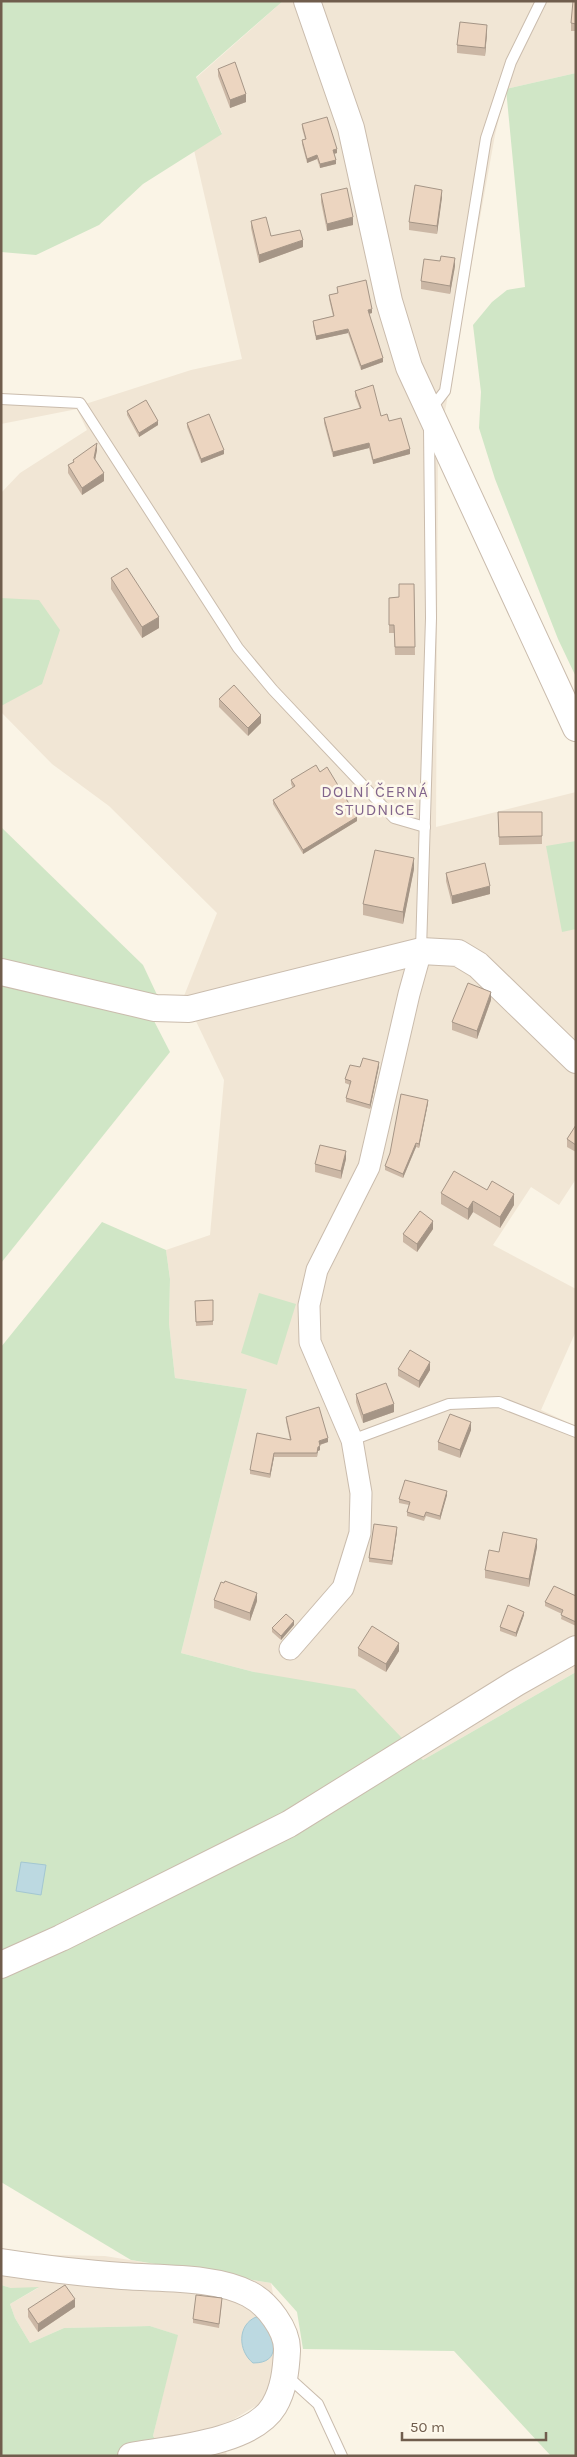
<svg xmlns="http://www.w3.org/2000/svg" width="577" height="2457" font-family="Karla,sans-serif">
  <rect width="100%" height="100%" fill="#faf4e6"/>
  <g fill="#f1e6d5">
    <path d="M283 1H576V73L506 89 495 135 438 450 436 827 576 792V1179L559 1205 531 1187 493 1245 576 1289V1331L541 1410 576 1426V1672L423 1760 396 1734 254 1672 181 1653 247 1389 175 1378 169 1323 170 1279 166 1250 210 1235 224 1080 184 996 217 913 109 806 52 764 1 712V493L20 473 87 430 77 409 1 424V399L73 408 191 370 242 359 194 150 222 133 196 78Z"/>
    <path d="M1 2242 3 2254 105 2256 271 2283 287 2368 264 2401 221 2427 227 2456H168L153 2436 177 2335 150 2326 64 2328 30 2343 15 2318 10 2304 38 2288H11L1 2285Z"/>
  </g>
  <g fill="#d0e6c6">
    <path d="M1 1H283L196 77 222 134 143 184 99 225 36 255 1 252Z"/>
    <path d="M576 73V677L558 639 495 479 479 428 481 392 473 325 492 302 507 290 525 287 506 89Z"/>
    <path d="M1 598 39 600 60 630 42 684 1 706Z"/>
    <path d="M1 827 143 965 158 997 1 960Z"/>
    <path d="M576 841V929L562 932 546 846Z"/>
    <path d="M1 983 153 1019 170 1052 1 1263Z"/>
    <path d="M102 1222 166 1250 170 1279 169 1323 175 1378 247 1389 181 1653 254 1672 355 1689 423 1760 576 1672V2456H551L454 2351 303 2349 297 2312 271 2283 131 2260 1 2182V1347Z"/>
    <path d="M259 1293 296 1304 277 1365 241 1353Z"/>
    <path d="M1 2285 11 2288 39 2287 10 2304 15 2318 30 2343 64 2328 150 2326 178 2335 153 2436 168 2456H1Z"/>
  </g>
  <g fill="#bcd9e1" stroke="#a3c7d2">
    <path d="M21 1862 46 1865 41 1895 16 1891Z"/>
    <path d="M256 2317 266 2320C273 2338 283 2363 253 2363 238 2351 237 2325 256 2317Z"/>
  </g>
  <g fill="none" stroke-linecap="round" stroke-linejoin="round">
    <g stroke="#cabcad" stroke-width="12">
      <g id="service">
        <path d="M1 399 80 403 238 648 273 690 394 818 425 827"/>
        <path d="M431 409 445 391 486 138 511 62 541 1"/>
        <path d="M421 950 431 618 429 428"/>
        <path d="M352 1440 449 1404 499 1402 576 1432"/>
        <path d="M287 2376 318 2404 342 2456"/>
      </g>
    </g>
    <g stroke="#cabcad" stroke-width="23">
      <path id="minor" d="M290 1649 343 1588 360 1533 361 1493 352 1440 310 1342 309 1305 317 1270 369 1167 409 994 421 951"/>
    </g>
    <g stroke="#cabcad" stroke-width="28">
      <g id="tertiary">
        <path d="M307 1 351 128 389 301 409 367 576 728"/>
        <path d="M1 972 155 1008 189 1009 421 951 458 953 478 965 576 1060"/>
        <path d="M1 1965 61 1938 289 1824 516 1683 576 1649"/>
        <path d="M1 2262C41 2268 81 2273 122 2276 160 2279 215 2276 249 2294 267 2303 288 2330 287 2351 286 2370 284 2389 274 2406 252 2443 170 2449 131 2456"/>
      </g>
    </g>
    <use href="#service" stroke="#fff" stroke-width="10"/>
    <use href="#minor" stroke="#fff" stroke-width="21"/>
    <use href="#tertiary" stroke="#fff" stroke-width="26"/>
  </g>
  <g fill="#cbb7a5">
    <path d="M576 1V31H571V23Z"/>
    <path d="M487 33 485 56 457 53V45Z"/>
    <path d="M218 69 246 102 230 108 218 76Z"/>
    <path d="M302 124 337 153 334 154 336 164 320 168 317 159 307 163 302 144V140L305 139 302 128Z"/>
    <path d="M321 194 353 225 327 231 321 202Z"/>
    <path d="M442 197 437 234 409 230V222Z"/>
    <path d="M251 221 271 236 303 247 259 263 251 228Z"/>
    <path d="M455 266 450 294 421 289V281Z"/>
    <path d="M337 287 372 313 369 314 383 362 361 370 348 333 316 340 313 325V321L333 316 329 299V295L338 293Z"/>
    <path d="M355 391 381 416 389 421 410 454 373 464 369 448 333 457 324 423V418L360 409 355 396Z"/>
    <path d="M127 411 158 425 139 437 127 415Z"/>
    <path d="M187 423 224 454 201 463 187 427Z"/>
    <path d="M97 450 95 460 104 481 82 495 68 473V465L73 462V460Z"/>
    <path d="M111 578 159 628 142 638 111 589Z"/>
    <path d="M414 584 415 655H395L394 633H389V598L399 597Z"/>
    <path d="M219 699 261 723 248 736 219 707Z"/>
    <path d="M320 772 357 821 303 854 273 804V800L293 788 291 784V780Z"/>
    <path d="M498 812 542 836V844L499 845Z"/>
    <path d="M414 869 403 924 363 915V904Z"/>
    <path d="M446 873 490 894 452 904 446 881Z"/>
    <path d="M491 1000 477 1039 452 1030V1022Z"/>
    <path d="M379 1066 370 1109 346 1102V1098L350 1085 345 1083V1079L360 1067Z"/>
    <path d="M428 1103 419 1148 416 1147 403 1178 385 1170V1166Z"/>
    <path d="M576 1125V1152L567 1147V1139Z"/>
    <path d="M346 1159 341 1179 315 1172V1164Z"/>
    <path d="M487 1190 514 1205 500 1228 473 1212 468 1220 441 1204V1193Z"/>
    <path d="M433 1229 417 1252 403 1242V1234Z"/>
    <path d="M213 1300V1325L196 1326 195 1301Z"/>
    <path d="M398 1369 430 1370 419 1388 398 1376Z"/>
    <path d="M356 1394 394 1412 363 1423 356 1402Z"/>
    <path d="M286 1417 328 1442 320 1445V1450L318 1451 317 1457H274L270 1478 250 1474V1470L290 1440 286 1421Z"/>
    <path d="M471 1430 460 1458 438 1450V1442Z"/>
    <path d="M447 1495 440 1520 426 1516 424 1521 407 1516V1512L409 1505 399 1503V1499Z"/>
    <path d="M397 1531 392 1565 369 1562V1558Z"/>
    <path d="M537 1547 529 1587 485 1578V1570L499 1552Z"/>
    <path d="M576 1596V1626L561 1619 562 1614 545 1606V1602Z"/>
    <path d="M214 1600 257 1601 250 1621 214 1608Z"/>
    <path d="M524 1615 516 1637 500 1631V1627Z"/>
    <path d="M294 1625 281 1640 272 1632V1628Z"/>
    <path d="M358 1648 399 1651 386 1672 358 1656Z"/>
    <path d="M222 2302 219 2328 193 2323V2319Z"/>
    <path d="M75 2307 38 2332 28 2317V2309Z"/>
  </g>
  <g fill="#a59586">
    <path d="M487 25V33L485 56V48Z"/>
    <path d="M246 94V102L230 108V100Z"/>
    <path d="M337 149V153L333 154V150Z"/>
    <path d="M317 155V159L307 163V159Z"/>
    <path d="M336 160V164L320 168V164Z"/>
    <path d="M442 190V197L437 234V226Z"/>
    <path d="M353 217V225L327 231V224Z"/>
    <path d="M303 240V247L259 263V255Z"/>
    <path d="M455 258V266L450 294V286Z"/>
    <path d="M372 309V313L368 314V310Z"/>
    <path d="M348 329V333L316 340V336Z"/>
    <path d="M383 358V362L361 370V366Z"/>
    <path d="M158 421V425L139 437V433Z"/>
    <path d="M97 443V450L94 465V458Z"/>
    <path d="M369 443V448L333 457V452Z"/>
    <path d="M410 449V454L373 464V460Z"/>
    <path d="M224 450V454L201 463V459Z"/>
    <path d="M104 473V481L82 495V488Z"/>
    <path d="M159 617V628L142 638V627Z"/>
    <path d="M261 715V723L248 736V728Z"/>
    <path d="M357 817V821L303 854V850Z"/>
    <path d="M414 858V869L403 924V912Z"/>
    <path d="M490 886V894L452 904V896Z"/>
    <path d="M491 992V1000L477 1039V1031Z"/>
    <path d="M379 1062V1066L370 1109V1105Z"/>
    <path d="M428 1100V1103L419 1148V1144Z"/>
    <path d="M416 1143V1147L403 1178V1174Z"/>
    <path d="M346 1151V1159L341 1179V1171Z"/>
    <path d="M514 1194V1205L500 1228V1217Z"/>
    <path d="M473 1201V1212L468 1220V1209Z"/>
    <path d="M433 1221V1229L417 1252V1244Z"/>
    <path d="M430 1362V1370L419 1388V1381Z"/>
    <path d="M394 1404V1412L363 1423V1415Z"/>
    <path d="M471 1422V1430L460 1458V1450Z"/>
    <path d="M328 1438V1442L319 1445V1441Z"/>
    <path d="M320 1446V1450L318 1451 317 1457 318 1447Z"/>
    <path d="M274 1453V1457L270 1478V1474Z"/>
    <path d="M447 1491V1495L440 1520V1516Z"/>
    <path d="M397 1527V1531L392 1565V1561Z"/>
    <path d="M537 1539V1547L529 1587V1579Z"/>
    <path d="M257 1593V1601L250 1621V1613Z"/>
    <path d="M524 1612V1615L516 1637V1633Z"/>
    <path d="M294 1621V1625L281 1640V1636Z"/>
    <path d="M399 1643V1651L386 1672V1664Z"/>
    <path d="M75 2299V2307L38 2332V2324Z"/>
  </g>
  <g fill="#ecd5c0" stroke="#a59586">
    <path d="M573 1H576V24L571 23Z"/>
    <path d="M460 22 487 25 485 48 457 45Z"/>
    <path d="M235 62 246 94 230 100 218 69Z"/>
    <path d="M327 117 337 149 333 150 336 160 320 164 317 155 307 159 302 140 306 139 302 124Z"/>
    <path d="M415 185 442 190 437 226 409 222Z"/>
    <path d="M347 188 353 217 327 224 321 194Z"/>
    <path d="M266 217 271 236 300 230 303 240 259 255 251 221Z"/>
    <path d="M441 256 455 258 450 286 421 281 424 259 440 261Z"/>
    <path d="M366 280 372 309 368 310 383 358 361 366 348 329 316 336 313 321 334 316 329 295 338 293 337 287Z"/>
    <path d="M373 385 381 416 387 414 389 421 401 418 410 449 373 460 369 443 333 452 324 418 361 408 355 391Z"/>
    <path d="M146 400 158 421 139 433 127 411Z"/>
    <path d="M209 414 224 450 201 459 187 423Z"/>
    <path d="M97 443 94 458 104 473 82 488 68 465 74 462 73 460Z"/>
    <path d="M127 568 159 617 142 627 111 578Z"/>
    <path d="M399 584H414L415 647H395L394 625H389V598L399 597Z"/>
    <path d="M234 685 261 715 248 728 219 699Z"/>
    <path d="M316 765 320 772 327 767 357 817 303 850 273 800 295 786 291 780Z"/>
    <path d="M498 812H542V836L499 837Z"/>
    <path d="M375 850 414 858 403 912 363 904Z"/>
    <path d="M485 863 490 886 452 896 446 873Z"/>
    <path d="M468 983 491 992 477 1031 452 1022Z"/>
    <path d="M363 1058 379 1062 370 1105 346 1098 351 1081 345 1079 350 1065 360 1067Z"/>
    <path d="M401 1094 428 1100 419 1144 416 1143 403 1174 385 1166 390 1153Z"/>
    <path d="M576 1125V1145L567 1139Z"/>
    <path d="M320 1145 346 1151 341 1171 315 1164Z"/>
    <path d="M454 1171 487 1190 492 1181 514 1194 500 1217 473 1201 468 1209 441 1193Z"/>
    <path d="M420 1211 433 1221 417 1244 403 1234Z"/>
    <path d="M213 1300V1321L196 1322 195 1301Z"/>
    <path d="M410 1350 430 1362 419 1381 398 1369Z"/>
    <path d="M386 1383 394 1404 363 1415 356 1394Z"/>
    <path d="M319 1407 328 1438 319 1441 320 1446 318 1447 317 1453H274L270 1474 250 1470 257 1433 291 1440 286 1417Z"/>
    <path d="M450 1414 471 1422 460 1450 438 1442Z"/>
    <path d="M405 1480 447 1491 440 1516 426 1512 424 1517 407 1512 410 1502 399 1499Z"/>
    <path d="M374 1524 397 1527 392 1561 369 1558Z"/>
    <path d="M503 1532 537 1539 529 1579 485 1570 489 1550 499 1552Z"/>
    <path d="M225 1581 257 1593 250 1613 214 1600 221 1582 224 1583Z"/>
    <path d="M554 1586 576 1596V1622L561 1615 563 1610 545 1602Z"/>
    <path d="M508 1605 524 1612 516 1633 500 1627Z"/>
    <path d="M286 1614 294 1621 281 1636 272 1628Z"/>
    <path d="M372 1626 399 1643 386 1664 358 1648Z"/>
    <path d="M65 2285 75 2299 38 2324 28 2309Z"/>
    <path d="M196 2295 222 2298 219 2324 193 2319Z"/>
  </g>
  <g text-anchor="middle" stroke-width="5" stroke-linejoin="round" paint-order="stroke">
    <g font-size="16" letter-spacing="1" fill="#82658c" stroke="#fdf8eb">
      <text x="375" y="797">DOLNÍ ČERNÁ<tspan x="375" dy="18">STUDNICE</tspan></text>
    </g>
  </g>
  <rect width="577" height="2457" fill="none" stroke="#705d4d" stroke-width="5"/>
  <path d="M402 2432v8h144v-8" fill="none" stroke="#705d4d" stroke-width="2.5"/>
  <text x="410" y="2432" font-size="15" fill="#705d4d" stroke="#fdf8eb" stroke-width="4" paint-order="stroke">50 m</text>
</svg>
